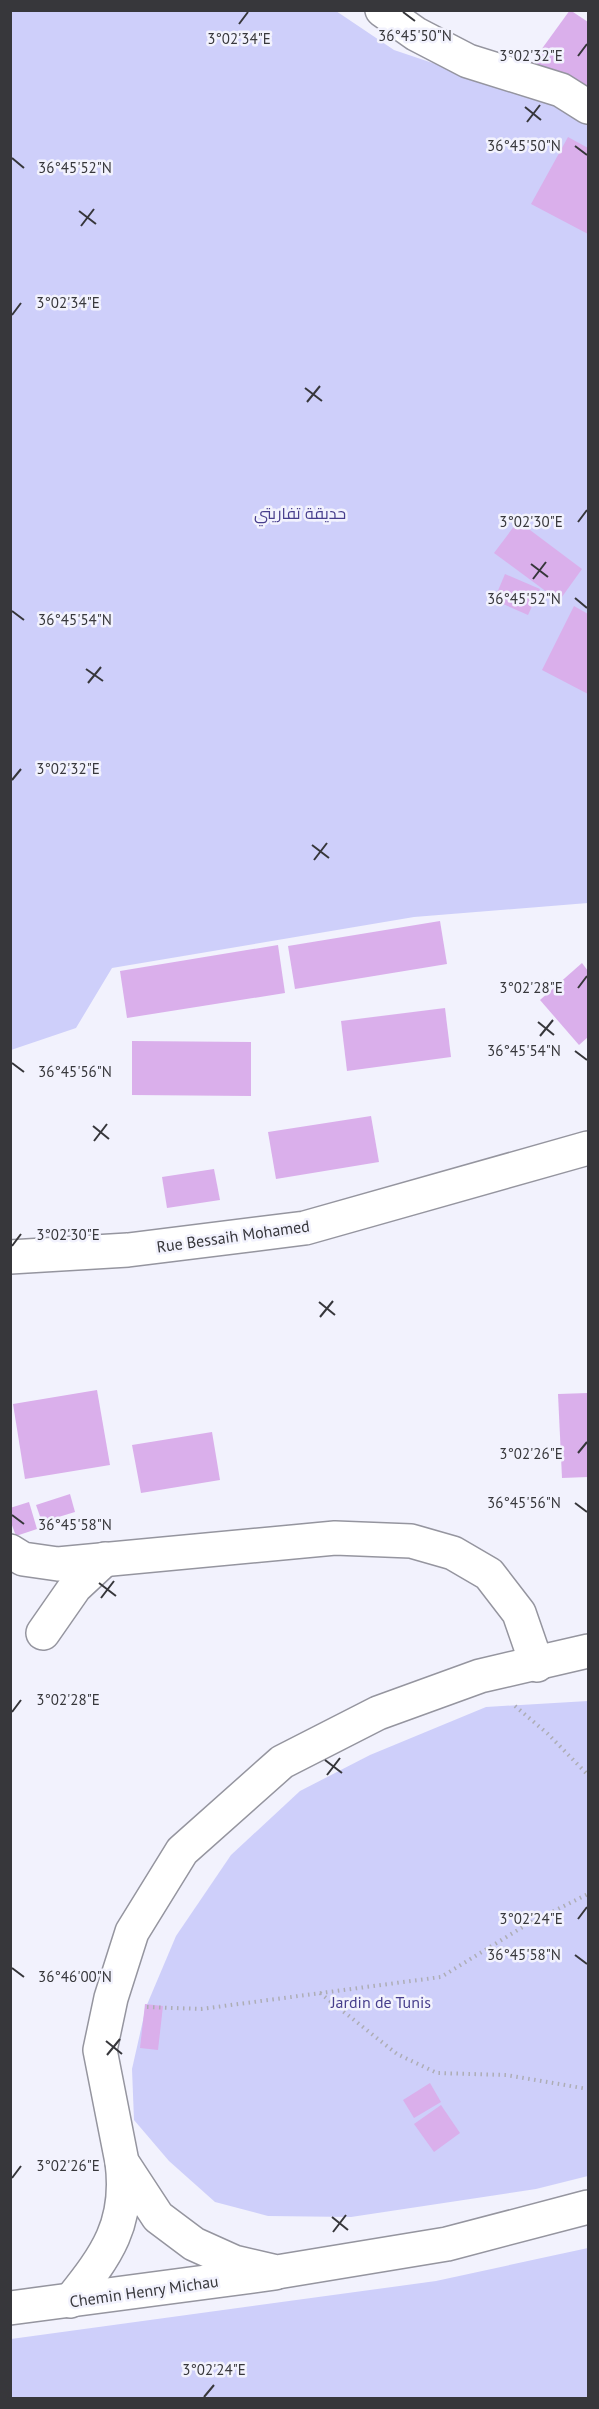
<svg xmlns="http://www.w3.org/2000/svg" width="599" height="2409" font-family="'PT Sans',Cairo,sans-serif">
  <rect width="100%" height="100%" fill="#f2f2fd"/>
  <g fill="#cecffa">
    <path d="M10 11H336L394 50 543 100 588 123V903L414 917 112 968 76 1028 11 1050Z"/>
    <path d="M588 1701V2176L536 2189 351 2217 268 2216 215 2202 169 2161 134 2120 132 2069 146 2007 176 1936 231 1855 300 1791 370 1755 486 1707Z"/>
    <path d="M588 2248V2398H11V2339L436 2281Z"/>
  </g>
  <g fill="#daafeb">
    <path d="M570 10 588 22V112L528 68Z"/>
    <path d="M568 137 588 148V234L531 204Z"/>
    <path d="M518 521 582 569 559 601 494 553Z"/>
    <path d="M505 574 540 589 528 615 494 600Z"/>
    <path d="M574 606 588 614V694L542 670Z"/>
    <path d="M440 921 447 964 295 989 288 946Z"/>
    <path d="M278 945 285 993 127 1018 120 971Z"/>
    <path d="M582 963 588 971V1037L579 1045 540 1000Z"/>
    <path d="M445 1008 451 1057 347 1071 341 1021Z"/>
    <path d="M132 1041 251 1042V1096L132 1095Z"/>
    <path d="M371 1116 379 1162 276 1179 268 1132Z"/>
    <path d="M214 1169 220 1200 167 1208 162 1177Z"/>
    <path d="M97 1390 110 1465 25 1479 13 1404Z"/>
    <path d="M588 1393V1477L562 1478 558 1394Z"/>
    <path d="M212 1432 220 1480 141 1493 132 1445Z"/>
    <path d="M70 1494 75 1512 42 1522 36 1505Z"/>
    <path d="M29 1502 37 1529 16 1536 10 1520V1508Z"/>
    <path d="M145 2004 163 2006 158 2050 140 2048Z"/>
    <path d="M430 2083 441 2102 414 2118 403 2100Z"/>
    <path d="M441 2105 460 2133 434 2152 414 2124Z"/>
  </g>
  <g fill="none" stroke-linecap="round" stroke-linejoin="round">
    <g stroke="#95959f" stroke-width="36">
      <g id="minor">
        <path d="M382 10 416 34 468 61 561 90 588 107"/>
        <path d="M10 1257 128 1250 305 1228 588 1148"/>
        <path d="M10 1551 23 1559 58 1564 335 1538 411 1541 453 1553 489 1574 519 1613 537 1665"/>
        <path d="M43 1633 75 1587 105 1559"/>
        <path d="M70 2301C107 2255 130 2223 122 2162"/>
        <path d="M10 2308 275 2273"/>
      </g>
    </g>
    <g stroke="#95959f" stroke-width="36">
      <path id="major" d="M588 1651 480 1676 378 1713 282 1762 182 1851 132 1932 111 1998 100 2050 122 2162 158 2217 194 2244 234 2262 277 2272 447 2244 588 2207"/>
    </g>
    <g stroke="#adadb5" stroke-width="4" stroke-dasharray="1.5 4.5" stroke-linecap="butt">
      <path d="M515 1706 548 1734 588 1775"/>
      <path d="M320 1993 397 2054 437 2073 506 2075 588 2089"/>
      <path d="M147 2007 201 2009 441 1977 526 1925 588 1894"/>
    </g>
    <use href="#minor" stroke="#fff" stroke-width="33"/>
    <use href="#major" stroke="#fff" stroke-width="33"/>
  </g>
  <path fill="none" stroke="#37373b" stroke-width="2" d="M403 12 415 21M239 24 248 12M578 56 587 44M525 107 541 120M527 122 540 105M575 146 587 155M12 158 24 168M79 211 96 224M81 226 94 209M12 315 21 303M305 388 322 401M307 402 320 386M578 522 587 510M531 564 548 577M533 579 546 562M575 598 587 608M12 611 24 620M86 669 103 681M88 683 101 667M12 780 21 769M312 845 329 858M314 860 327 843M578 988 587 976M538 1022 554 1035M540 1036 553 1020M575 1051 587 1060M12 1063 24 1072M93 1126 109 1139M94 1141 107 1124M12 1246 21 1234M319 1302 335 1315M320 1317 333 1301M578 1453 587 1442M575 1503 587 1512M12 1515 24 1524M99 1583 116 1596M101 1598 114 1581M12 1712 21 1700M325 1760 342 1773M327 1775 340 1758M578 1919 587 1907M575 1955 587 1964M12 1968 24 1977M106 2041 122 2054M107 2055 120 2039M12 2178 21 2166M332 2217 348 2230M333 2232 346 2215M204 2397 214 2385"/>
  <g text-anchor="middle" stroke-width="5" stroke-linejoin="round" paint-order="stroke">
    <g font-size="16" fill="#473e8c" stroke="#f2f2fd">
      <text x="300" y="519">حديقة تفاريتي</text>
      <text x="381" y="2008">Jardin de Tunis</text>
    </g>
    <g font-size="16" fill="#37373b" stroke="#f2f2fd">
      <text transform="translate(233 1236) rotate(-8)" y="6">Rue Bessaih Mohamed</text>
      <text transform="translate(144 2291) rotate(-8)" y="6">Chemin Henry Michau</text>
    </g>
  </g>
  <g font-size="15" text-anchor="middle" fill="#37373b" stroke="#f2f2fd" stroke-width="5" stroke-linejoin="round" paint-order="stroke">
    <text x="415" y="41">36°45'50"N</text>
    <text x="239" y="44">3°02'34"E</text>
    <text x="531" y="61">3°02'32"E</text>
    <text x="524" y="151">36°45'50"N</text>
    <text x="75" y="173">36°45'52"N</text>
    <text x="68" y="308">3°02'34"E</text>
    <text x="531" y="527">3°02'30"E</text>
    <text x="524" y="604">36°45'52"N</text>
    <text x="75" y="625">36°45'54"N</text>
    <text x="68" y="774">3°02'32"E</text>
    <text x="531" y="993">3°02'28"E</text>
    <text x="524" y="1056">36°45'54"N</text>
    <text x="75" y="1077">36°45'56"N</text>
    <text x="68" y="1240">3°02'30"E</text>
    <text x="531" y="1459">3°02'26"E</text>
    <text x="524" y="1508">36°45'56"N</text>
    <text x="75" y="1530">36°45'58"N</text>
    <text x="68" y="1705">3°02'28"E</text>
    <text x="531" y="1924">3°02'24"E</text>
    <text x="524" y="1960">36°45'58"N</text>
    <text x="75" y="1982">36°46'00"N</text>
    <text x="68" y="2171">3°02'26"E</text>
    <text x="214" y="2375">3°02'24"E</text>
  </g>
  <rect width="599" height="2409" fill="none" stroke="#37373b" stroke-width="24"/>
</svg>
